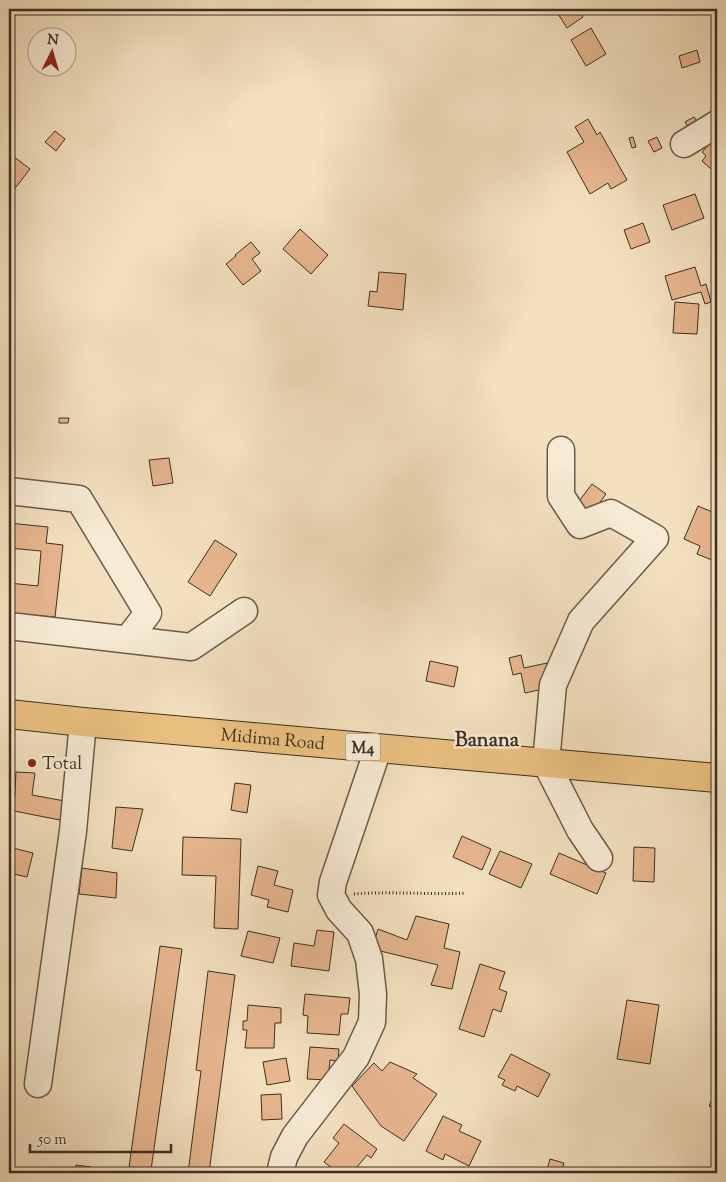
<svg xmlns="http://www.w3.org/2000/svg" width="726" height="1182" font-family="'Sorts Mill Goudy',serif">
  <rect width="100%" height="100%" fill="#f3e0bf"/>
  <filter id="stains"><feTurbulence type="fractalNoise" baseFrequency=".004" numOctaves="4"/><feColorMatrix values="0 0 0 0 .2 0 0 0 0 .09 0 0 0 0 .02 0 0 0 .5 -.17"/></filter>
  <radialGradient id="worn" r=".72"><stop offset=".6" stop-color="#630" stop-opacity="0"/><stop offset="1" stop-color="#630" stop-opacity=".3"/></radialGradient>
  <g fill="#e7b68e" stroke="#3d2f23">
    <path d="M555 9H577L583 17 567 28Z"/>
    <path d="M591 28 606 54 586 66 571 40Z"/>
    <path d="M697 50 700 62 682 68 679 56Z"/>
    <path d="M694 117 701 127 692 133 685 122Z"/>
    <path d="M588 119 597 135 600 132 627 180 611 189 608 183 590 194 567 152 584 142 575 127Z"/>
    <path d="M55 131 65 139 56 151 45 142Z"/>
    <path d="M633 137 636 147 632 148 629 138Z"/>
    <path d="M657 137 662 148 654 152 648 141Z"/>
    <path d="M712 141 717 145V166L716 165 711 169 702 161 706 156 702 152Z"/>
    <path d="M9 153 30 169 9 196Z"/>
    <path d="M695 194 704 218 672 230 663 205Z"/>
    <path d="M643 223 650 242 631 249 624 230Z"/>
    <path d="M300 229 328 255 311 274 283 249Z"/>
    <path d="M251 242 260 253 252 259 261 271 243 285 226 264 236 256 235 255Z"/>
    <path d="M695 267 701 286 706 284 711 302 705 304 701 292 672 300 665 276Z"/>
    <path d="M379 272 406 274 403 310 368 306 370 291 377 292Z"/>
    <path d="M675 302 699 304 697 334 673 333Z"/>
    <path d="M59 418H69L68 423H59Z"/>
    <path d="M169 458 173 483 153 486 149 460Z"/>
    <path d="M592 484 606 494 590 516 576 505Z"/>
    <path d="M698 506 717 514V553L716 552 712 560 697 554 700 546 684 539Z"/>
    <path d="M9 523 48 527 46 543 63 545 55 617 9 613V583L38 586 41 551 9 548Z"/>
    <path d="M215 540 237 554 210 596 188 582Z"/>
    <path d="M521 655 524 668 547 663 552 687 525 693 521 673 513 675 509 658Z"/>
    <path d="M430 661 458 667 454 687 426 681Z"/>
    <path d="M16 772 35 773 32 795 70 802 65 821 14 811Z"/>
    <path d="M235 783 251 785 247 813 231 810Z"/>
    <path d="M116 807 143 809 132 851 112 848Z"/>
    <path d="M462 836 491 849 482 870 453 857Z"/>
    <path d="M183 837 241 839 238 929 214 928 216 876 182 875Z"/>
    <path d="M9 847 33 853 27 877 9 873Z"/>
    <path d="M634 847 655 848 654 882 633 881Z"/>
    <path d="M500 851 532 864 521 888 489 874Z"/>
    <path d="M559 853 606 873 597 894 550 874Z"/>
    <path d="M258 866 278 871 274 885 293 890 288 912 267 907 269 900 251 895Z"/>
    <path d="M82 868 117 873 116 898 79 894Z"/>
    <path d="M416 916 449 924 444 948 460 952 452 989 431 985 438 965 372 949 378 929 407 940Z"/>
    <path d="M317 930 334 932 329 971 291 966 294 943 314 946Z"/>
    <path d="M248 931 280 938 273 963 241 956Z"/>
    <path d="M160 946 182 949 151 1170 129 1167Z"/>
    <path d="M480 964 505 972 499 989 507 992 501 1012 493 1009 484 1037 459 1029Z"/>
    <path d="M208 971 235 975 209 1173H188L201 1071 196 1070Z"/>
    <path d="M305 994 350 998 348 1014H341L339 1035 307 1033 308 1016 303 1015Z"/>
    <path d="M627 1000 659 1005 650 1064 617 1059Z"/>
    <path d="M248 1005 281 1008V1023H275L274 1048H245L247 1030H243V1021H247Z"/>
    <path d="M310 1047 339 1049 338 1061 330 1060 328 1080 307 1079Z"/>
    <path d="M511 1054 550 1074 538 1097 517 1086 515 1091 502 1085 505 1080 498 1077Z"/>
    <path d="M286 1058 290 1081 267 1085 263 1062Z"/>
    <path d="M390 1062 417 1074 413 1078 437 1094 404 1141 381 1126 352 1086 374 1063 382 1071Z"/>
    <path d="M717 1089V1110L709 1106Z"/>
    <path d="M281 1094 282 1119 262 1120 261 1095Z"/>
    <path d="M443 1116 462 1125 459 1131 481 1141 469 1166 445 1154 443 1160 426 1151Z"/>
    <path d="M344 1124 377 1149 371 1158 367 1155 352 1173H339L324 1162 339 1143 333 1138Z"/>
    <path d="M550 1159 564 1163 561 1173H546Z"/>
    <path d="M76 1165 91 1167 90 1173H75Z"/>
  </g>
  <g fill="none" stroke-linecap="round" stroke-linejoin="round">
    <g stroke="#6a5b4a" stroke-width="29">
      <g id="minor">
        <path d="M684 144 717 124"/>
        <path d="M561 450V496L580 525 611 513 655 538 581 621 553 685 546 763 580 830 599 858"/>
        <path d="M9 491 79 499 148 613 128 639"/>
        <path d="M9 626 191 647 244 611"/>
        <path d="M38 1084 73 831 83 722"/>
        <path d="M280 1173 284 1157 295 1136 356 1057 372 1022 373 994 369 959 360 933 339 910 331 895 333 882 378 749"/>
      </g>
    </g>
    <g stroke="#3d2f23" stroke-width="30">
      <g id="major">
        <path id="s1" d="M9 714 83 722 717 778"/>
      </g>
    </g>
    <path stroke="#3d2f23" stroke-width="3" stroke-dasharray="1 2.5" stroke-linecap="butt" d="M354 894C391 891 429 895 466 893"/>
    <use href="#minor" stroke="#f7ebd5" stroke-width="26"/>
    <use href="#major" stroke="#eac080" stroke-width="28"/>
  </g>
  <circle fill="#8f2418" stroke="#f7ebd5" stroke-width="2" cx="32" cy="763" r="5"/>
  <g text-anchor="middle" stroke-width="4.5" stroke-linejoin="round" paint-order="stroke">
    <rect fill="#f7ebd5" stroke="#756758" stroke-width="1" x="345.5" y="733.5" width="35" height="27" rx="4"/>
    <g font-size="16" font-weight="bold" fill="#3d2f23">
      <text x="363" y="753">M4</text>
    </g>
    <g font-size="18" fill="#3d2f23" stroke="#f7ebd5">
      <text dy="6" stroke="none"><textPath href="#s1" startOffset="265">Midima Road</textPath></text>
    </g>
    <g font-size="18" fill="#3d2f23" stroke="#f7ebd5" text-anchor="start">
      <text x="42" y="769">Total</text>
    </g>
    <g font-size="20" font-weight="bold" fill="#3d2f23" stroke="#f7ebd5">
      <text x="487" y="746">Banana</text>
    </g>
  </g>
  <rect width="726" height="1182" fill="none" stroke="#f3e0bf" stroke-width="30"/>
  <rect x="10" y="10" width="706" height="1162" fill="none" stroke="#3d2f23" stroke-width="2.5"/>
  <rect x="15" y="15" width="696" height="1152" fill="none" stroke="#3d2f23"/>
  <g transform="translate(52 52) rotate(5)"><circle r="24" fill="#f7ebd5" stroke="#ada08e"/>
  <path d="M0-4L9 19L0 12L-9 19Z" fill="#8f2418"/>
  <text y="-8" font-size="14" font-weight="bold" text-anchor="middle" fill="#3d2f23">N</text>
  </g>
  <path d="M30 1144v8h141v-8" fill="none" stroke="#3d2f23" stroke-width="2.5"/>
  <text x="38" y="1144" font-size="15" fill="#3d2f23" stroke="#f7ebd5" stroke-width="4" paint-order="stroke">50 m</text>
  <rect width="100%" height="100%" filter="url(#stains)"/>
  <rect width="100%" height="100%" fill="url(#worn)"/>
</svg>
